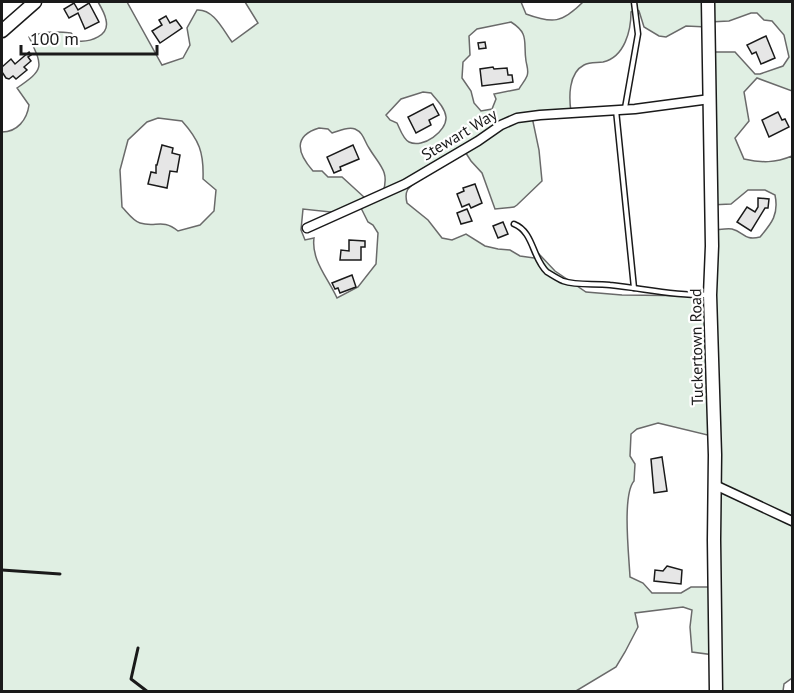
<svg xmlns="http://www.w3.org/2000/svg" width="794" height="693" font-family="'PT Sans',sans-serif">
  <rect width="100%" height="100%" fill="#fff"/>
  <path fill="#e0efe3" stroke="#6a6a6a" stroke-width="1.5" fill-rule="evenodd" d="M98 2H127L162 65 183 58 190 45 187 28 197 10C214 9 223 30 232 42L258 23 245 2H521L526 14C553 24 562 23 583 2H792V91L757 78 744 92 749 121 735 138 744 159C762 163 775 163 792 156V678L784 684 783 691H715L714 655 692 652 690 627 692 610 683 607 635 613 638 627 625 652 616 667 576 691H2V132C17 132 27 120 29 105L17 88C45 69 43 67 29 37 43 31 56 31 71 33L78 41C90 42 110 36 106 20 105 14 101 7 98 2ZM636 9 639 11 644 27 659 36 666 37 686 26 707 27 709 22 729 21 751 13H757L764 20 772 21 784 35 789 57 783 66 760 74H755L735 52H708L710 205 731 204 748 190H765L775 195C779 214 772 223 760 237 744 241 744 232 732 229 727 228 717 230 712 230L708 296 622 295 586 292 555 271 539 254 534 258 520 256 510 250 498 249 485 246 466 234 452 240 442 238 428 220 407 203C404 191 408 187 418 181L416 178 464 150 471 161 482 173 495 209 514 207 517 205 542 181 539 150 532 117 571 112C569 98 568 73 584 65 590 62 597 63 603 62 625 57 631 30 631 12ZM511 22C530 34 523 42 526 61 527 67 529 71 527 76 525 81 521 85 519 89L494 94 496 99 492 109 481 111 474 103 471 91 462 78 463 62 470 55 469 36 477 29ZM423 92 431 93C437 100 445 108 446 117 447 131 423 149 409 142 403 139 400 129 397 123L390 120 386 115 401 99ZM158 118 182 121C199 140 204 152 203 179L216 190 214 211 200 225 178 231C162 218 156 228 140 223 133 221 127 212 122 207L120 170 128 140 147 122ZM319 128 328 129 332 133C339 131 348 126 355 129 364 133 364 141 369 148 379 165 390 171 383 192L365 198 342 177H328L322 171H313C297 153 293 136 319 128ZM360 206 368 222 373 225 378 233 376 264 358 287 337 298C328 278 311 260 314 238L305 240 301 230 303 209 340 213ZM658 423 712 436 711 587H691L681 593H652L643 583 630 577C629 556 622 495 634 481L635 464 630 456 631 434 637 429Z"/>
  <g fill="#e6e6e6" stroke="#1a1a1a" stroke-width="1.5">
    <path d="M74 3 78 10 89 3 99 22 85 29 78 13 69 18 64 9Z"/>
    <path d="M166 16 170 23 176 20 182 28 160 43 152 31 162 25 159 20Z"/>
    <path d="M766 36 775 58 761 64 756 52 752 54 747 45Z"/>
    <path d="M485 42 486 48 479 49 478 43Z"/>
    <path d="M29 52 31 55 28 57 31 61 24 67 27 70 16 79 13 76 9 79 6 78 2 72V67L11 59 15 64Z"/>
    <path d="M493 67 494 69 507 68 508 75H512L513 82 482 86 480 69Z"/>
    <path d="M433 104 439 115 429 120 431 125 416 133 408 117Z"/>
    <path d="M778 112 782 120 785 119 789 127 769 137 762 120Z"/>
    <path d="M162 145 173 148 172 153 180 155 177 172 170 171 167 188 148 184 151 172 156 173V165H157Z"/>
    <path d="M353 145 359 159 340 167 341 170 334 173 327 157Z"/>
    <path d="M475 184 482 203 471 208 469 204 462 207 457 194 464 191 463 188Z"/>
    <path d="M758 198 769 199 768 208H765L751 231 737 222 747 207 755 212 758 207Z"/>
    <path d="M467 209 472 221 461 224 457 213Z"/>
    <path d="M503 222 508 234 498 238 493 226Z"/>
    <path d="M349 240 365 241V247H361V260H340L341 250 349 251Z"/>
    <path d="M352 275 356 287 340 293 338 288 335 289 332 283Z"/>
    <path d="M662 457 667 491 654 493 651 459Z"/>
    <path d="M667 566 682 570 681 584 654 581 655 570 663 571Z"/>
  </g>
  <g fill="none" stroke-linecap="round" stroke-linejoin="round">
    <g stroke="#1a1a1a" stroke-width="7">
      <g id="lane">
        <path d="M625 108 638 34 634 2"/>
        <path d="M616 110 634 288"/>
        <path d="M514 224C534 232 532 258 547 272 552 275 558 279 563 281 578 286 594 283 610 285 642 288 674 296 707 295"/>
      </g>
    </g>
    <g stroke="#1a1a1a" stroke-width="11">
      <g id="street">
        <path d="M307 228 405 184 478 141 501 125 517 118 540 115 635 109 710 99"/>
        <path d="M715 485 792 521"/>
      </g>
    </g>
    <g stroke="#1a1a1a" stroke-width="15">
      <g id="secondary">
        <path d="M708 2 712 246 710 295 715 455 714 540 716 692"/>
        <path d="M2 31 35 2"/>
      </g>
    </g>
    <use href="#lane" stroke="#fff" stroke-width="4"/>
    <use href="#street" stroke="#fff" stroke-width="8"/>
    <use href="#secondary" stroke="#fff" stroke-width="12"/>
    <g stroke="#1a1a1a" stroke-width="3">
      <path d="M2 570 60 574"/>
      <path d="M138 648 131 679 148 692"/>
    </g>
  </g>
  <g text-anchor="middle" stroke-width="4.5" stroke-linejoin="round" paint-order="stroke">
    <g font-size="16" fill="#1a1a1a" stroke="#fff">
      <text transform="translate(459 134) rotate(-31)" y="6">Stewart Way</text>
      <text transform="translate(696 347) rotate(-91)" y="6">Tuckertown Road</text>
    </g>
  </g>
  <rect width="794" height="693" fill="none" stroke="#1a1a1a" stroke-width="6"/>
  <path d="M21 45v9h136v-9" fill="none" stroke="#1a1a1a" stroke-width="3"/>
  <text x="30" y="45" font-size="18" fill="#1a1a1a" stroke="#ffffff" stroke-width="4.5" paint-order="stroke">100 m</text>
</svg>
